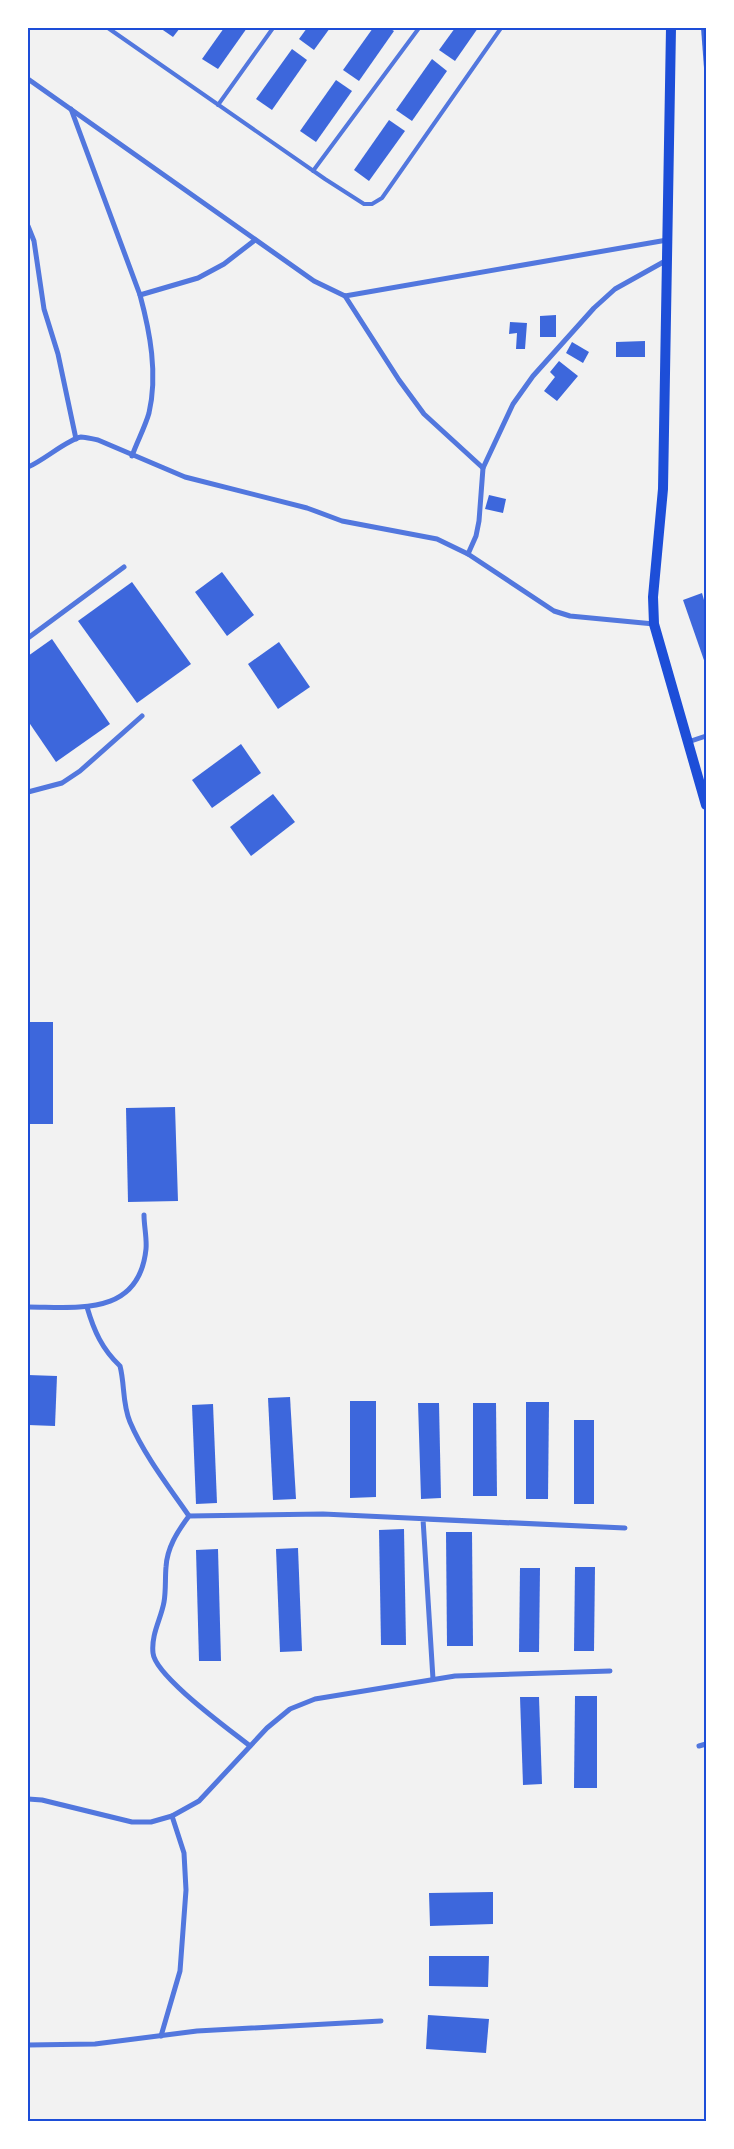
<svg xmlns="http://www.w3.org/2000/svg" width="734" height="2149" font-family="'Exo 2',sans-serif">
  <rect width="100%" height="100%" fill="#f2f2f2"/>
  <g fill="#3d67dc">
    <path d="M160 28H180L173 37Z"/>
    <path d="M224 28H247L218 69 202 59Z"/>
    <path d="M307 28H330L314 50 299 39Z"/>
    <path d="M373 28H389L394 31 359 81 343 70Z"/>
    <path d="M455 28H478L455 61 439 50Z"/>
    <path d="M701 28H706V68H704Z"/>
    <path d="M292 49 307 60 272 110 256 99Z"/>
    <path d="M432 59 447 71 412 121 396 110Z"/>
    <path d="M336 80 352 91 316 142 300 131Z"/>
    <path d="M389 120 405 131 369 181 354 170Z"/>
    <path d="M556 315V337H540V316Z"/>
    <path d="M510 322 527 323 525 349H516L517 333 509 334Z"/>
    <path d="M645 341V357H616V342Z"/>
    <path d="M572 342 589 352 583 363 566 353Z"/>
    <path d="M559 361 578 376 557 401 544 391 555 377 550 372Z"/>
    <path d="M489 495 506 499 503 513 485 509Z"/>
    <path d="M222 572 254 615 227 636 195 592Z"/>
    <path d="M132 582 191 664 137 703 78 621Z"/>
    <path d="M702 593 706 607V666L683 600Z"/>
    <path d="M52 639 110 724 56 762 28 721V656Z"/>
    <path d="M279 642 310 687 278 709 248 664Z"/>
    <path d="M241 744 261 773 212 808 192 780Z"/>
    <path d="M273 794 295 822 251 856 230 827Z"/>
    <rect x="28" y="1022" width="25" height="102"/>
    <path d="M175 1107 178 1201 128 1202 126 1108Z"/>
    <path d="M28 1375 57 1376 55 1426 28 1425Z"/>
    <path d="M290 1397 296 1499 273 1500 268 1398Z"/>
    <path d="M350 1401H376V1497L350 1498Z"/>
    <path d="M526 1402H549L548 1499H526Z"/>
    <path d="M418 1403H439L441 1498 421 1499Z"/>
    <path d="M473 1403H496L497 1496H473Z"/>
    <path d="M213 1404 217 1503 196 1504 192 1405Z"/>
    <rect x="574" y="1420" width="20" height="84"/>
    <path d="M404 1529 406 1645H381L379 1530Z"/>
    <path d="M446 1532H472L473 1646H447Z"/>
    <path d="M298 1548 302 1651 280 1652 276 1549Z"/>
    <path d="M218 1549 221 1661H199L196 1550Z"/>
    <path d="M575 1567H595L594 1651H574Z"/>
    <path d="M520 1568H540L539 1652H519Z"/>
    <path d="M575 1696H597V1788H574Z"/>
    <path d="M520 1697H539L542 1784 523 1785Z"/>
    <path d="M493 1892V1924L430 1926 429 1893Z"/>
    <path d="M429 1956H489L488 1987 429 1986Z"/>
    <path d="M428 2015 489 2019 486 2053 426 2049Z"/>
  </g>
  <g fill="none" stroke-linecap="round" stroke-linejoin="round">
    <g stroke="#5277de" stroke-width="4">
      <path d="M108 28 325 179 364 204H372L382 198 501 28"/>
      <path d="M218 105 273 28"/>
      <path d="M313 171 419 28"/>
    </g>
    <g stroke="#5277de" stroke-width="5">
      <path d="M28 79 314 281 345 296 667 240"/>
      <path d="M71 109 140 295 198 278 224 264 255 240"/>
      <path d="M28 226 34 241 44 309 58 354 76 439"/>
      <path d="M345 296 399 380 424 414 483 468"/>
      <path d="M132 456C137 442 145 427 149 413 158 374 150 332 140 295"/>
      <path d="M28 467C43 461 68 439 81 437 86 437 92 439 98 440L185 477 307 508 342 521 437 539 468 554 554 611 570 616 654 624"/>
      <path d="M468 554 476 536 479 521 483 468 513 404 533 376 594 308 615 289 667 260"/>
      <path d="M28 638 124 567"/>
      <path d="M688 742 706 736"/>
      <path d="M28 792 62 783 80 771 142 716"/>
      <path d="M28 1307C77 1307 139 1317 146 1249 147 1238 144 1226 144 1215"/>
      <path d="M87 1307C94 1331 102 1349 120 1366 125 1385 122 1403 130 1422 144 1455 169 1487 189 1516"/>
      <path d="M250 1746C230 1730 155 1676 153 1653 151 1634 161 1619 164 1602 166 1591 165 1578 166 1567 167 1548 177 1532 189 1516L323 1514 625 1528 423 1519 433 1679"/>
      <path d="M699 1746 706 1744"/>
      <path d="M28 1799 42 1800 132 1822H151L172 1816 199 1801 267 1728 290 1709 315 1699 455 1676 610 1671"/>
      <path d="M161 2036 180 1971 186 1890 184 1853 172 1816"/>
      <path d="M28 2045 95 2044 197 2031 381 2021"/>
    </g>
    <path stroke="#1d4ed8" stroke-width="10" d="M671 28 663 489 653 597 654 624 706 805"/>
  </g>
  <rect width="734" height="2149" fill="none" stroke="#ffffff" stroke-width="58"/>
  <rect x="29" y="29" width="676" height="2091" fill="none" stroke="#1d4ed8" stroke-width="2"/>
</svg>
